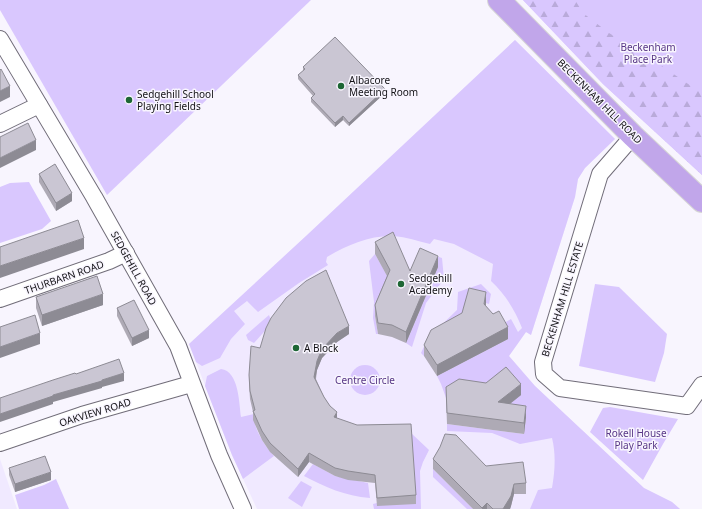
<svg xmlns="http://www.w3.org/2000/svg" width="702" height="509" font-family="'Noto Sans',sans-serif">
  <defs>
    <pattern id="forest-firs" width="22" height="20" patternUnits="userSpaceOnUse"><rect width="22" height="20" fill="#d9c7fe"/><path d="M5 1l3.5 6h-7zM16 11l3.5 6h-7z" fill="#b9aad9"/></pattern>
  </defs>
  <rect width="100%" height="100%" fill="#f8f5fe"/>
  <g fill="#f0e9ff">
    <path d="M515 40 615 139 585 168 578 179 575 197 531 335 526 332 509 356 535 386 644 488 672 502 680 509H257L232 455 189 344 306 236Z"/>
    <path d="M0 459 17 509H0Z"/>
  </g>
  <g fill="#d9c7fe">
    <path d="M0 0H311L107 195 0 10Z"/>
    <path d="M523 0H702V175L603 84Z"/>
    <path d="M515 40 615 139 585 168 578 179 575 197 531 335 526 332 509 356 535 386 644 488 672 502 680 509H530L538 490 552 488C555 471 556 454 552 438L520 444 492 433 447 431V424L524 434 526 418 459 390 446 398 441 384 437 376 508 339 501 325 511 319 518 332 522 328C515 310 505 294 491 281L493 264 454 244 434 239 430 244C418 241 406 237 394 236 370 235 347 245 327 257L326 262 328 265 299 283 258 312 247 301 234 311 245 324 231 339 220 358 202 366 196 362 189 344 306 236Z"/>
    <path d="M29 182 51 221 42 229 0 243V187L10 183Z"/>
    <path d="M427 253 442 258 444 279 426 303 412 347 406 343 438 267Z"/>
    <path d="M375 254 390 281 375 316 378 334H376L373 318 374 302 369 261Z"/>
    <path d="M481 284 491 294 489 304 486 303 462 324 431 341 424 356 421 353 428 338 457 310 458 292Z"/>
    <path d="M595 284 619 287 667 334 664 353 655 382 579 366Z"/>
    <path d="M269 315 272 323 254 343 248 340 246 335Z"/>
    <circle cx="365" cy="380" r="15"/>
    <path d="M221 369C239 371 239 403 241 417L254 414C253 428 264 445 274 456L243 479 232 455 205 386 207 376Z"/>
    <path d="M610 407 678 419 663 444 643 480 590 432 603 408Z"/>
    <path d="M411 433 429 450 423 462 420 471 421 509H374L373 504 377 503V506Z"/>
    <path d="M313 464 335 476 368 483 370 498C345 496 325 487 304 476Z"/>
    <path d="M433 469 473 509H467L433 477Z"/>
    <path d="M56 479 69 509H19L15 495 44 485Z"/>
    <path d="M301 481 312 487 302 507 288 498Z"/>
  </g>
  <path fill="url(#forest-firs)" d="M523 0H575L583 13 609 33 653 60 694 88 702 92V175L603 84Z"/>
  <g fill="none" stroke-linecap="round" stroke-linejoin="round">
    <g stroke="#716d79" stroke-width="18">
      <g id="minor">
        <path d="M0 39 94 197 178 346 219 455 243 509"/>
        <path d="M0 124 39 105"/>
        <path d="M633 136 600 174 543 362 544 374 560 388 687 406 702 385"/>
        <path d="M0 299 109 261 126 253"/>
        <path d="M0 443 82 415 191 384"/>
      </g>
    </g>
    <g stroke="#d5d4d5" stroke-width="24">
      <path id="primary" d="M499 0 633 136 702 201"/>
    </g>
    <use href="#minor" stroke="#fff" stroke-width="16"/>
    <use href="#primary" stroke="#c1a6ea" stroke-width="22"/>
  </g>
  <g fill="#aeaab5">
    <path d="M303 67 385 93 349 126 343 120 335 127 311 102V98L313 96 298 79V75L303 71Z"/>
    <path d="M39 174 72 201 56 211 39 182Z"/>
    <path d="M375 242 410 271 438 267 406 343 392 337 378 334 375 316V305L387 276 375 254Z"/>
    <path d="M36 297 103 305 42 326 36 308Z"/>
    <path d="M486 303V306L508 339 437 376 424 356V345Z"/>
    <path d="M117 308 149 338 132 346 117 316Z"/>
    <path d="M349 334 337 342 322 358 317 370 316 379 324 397 337 418 416 495V504L377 506 375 483 348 480 335 476 309 462 298 477 270 452 262 440 253 420V412L250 399 249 384V375L260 348Z"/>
    <path d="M486 383 521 395 510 404 526 417 524 434 447 424 446 398V387Z"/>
    <path d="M433 459 486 466 526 483V494H514L511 506 510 509H473L433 469Z"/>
    <path d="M9 468 51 480 15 492 9 475Z"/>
  </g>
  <g fill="#8d8b94">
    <path d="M10 86V97L0 102V91Z"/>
    <path d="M385 89V93L349 126V123Z"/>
    <path d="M343 116V120L335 127V123Z"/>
    <path d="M36 140V150L0 168V158Z"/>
    <path d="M72 193V201L56 211V203Z"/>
    <path d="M84 238V249L0 278V266Z"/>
    <path d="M438 256V267L406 343V332Z"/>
    <path d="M486 292V303L484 315V304Z"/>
    <path d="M103 294V305L42 326V315Z"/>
    <path d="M349 326V334L337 342 322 358 317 370 314 386V377L317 361 322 349 337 333Z"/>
    <path d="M508 327V339L437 376V365Z"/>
    <path d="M149 330V338L132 346V338Z"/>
    <path d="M40 333V344L0 358V347Z"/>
    <path d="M124 373V381L102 387V388L53 402V404L0 422V414L53 395Z"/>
    <path d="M521 384V395L498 413V402Z"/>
    <path d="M526 406V417L524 434V423Z"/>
    <path d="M337 412V421L334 417Z"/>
    <path d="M309 453V462L298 477V469Z"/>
    <path d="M51 472V480L15 492V484Z"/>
    <path d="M514 484V494L511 506 510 509H503Z"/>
    <path d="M487 503V509H482V508Z"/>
  </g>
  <g fill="#cac6d3" stroke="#8d8b94">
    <path d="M335 37 385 89 349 123 343 116 335 123 311 98 315 94 298 75 305 69 303 67Z"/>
    <path d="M1 69 10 86 0 91V70Z"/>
    <path d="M28 123 36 140 0 158V137Z"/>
    <path d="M55 164 72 193 56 203 39 174Z"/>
    <path d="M78 220 84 238 0 266V247Z"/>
    <path d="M393 232 410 271 420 248 438 256 406 332 392 325 378 323 375 305 390 270 375 242Z"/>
    <path d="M326 270 349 326 337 333 322 349 317 361 314 377 324 397 330 406 337 412 334 417 357 425 411 424 416 495 377 498 375 475 348 471 335 468 309 453 298 469 270 443 262 431 253 411 255 410 250 391 249 375 251 346 260 348 266 328 271 318 286 298 306 281Z"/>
    <path d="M97 276 103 294 42 315 36 297Z"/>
    <path d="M469 288 486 292 484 304 493 314 499 311 508 327 437 365 424 345 431 330 462 313Z"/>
    <path d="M134 300 149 330 132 338 117 308Z"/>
    <path d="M35 315 40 333 0 347V327Z"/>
    <path d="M119 359 124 373 102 380V381L53 395V396L0 414V398L53 380 75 373 76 374Z"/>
    <path d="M506 367 521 384 498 402 526 406 524 423 447 413 446 387 459 379 486 383Z"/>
    <path d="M445 434 456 435 486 466 523 462 526 483 514 484 511 496 503 509H493L487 503 482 508 433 459 440 447Z"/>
    <path d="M45 456 51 472 15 484 9 468Z"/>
  </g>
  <g fill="#1d6634" stroke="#f8f5fe" stroke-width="1.5">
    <circle cx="341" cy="86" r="4"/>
    <circle cx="129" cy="100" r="4"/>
    <circle cx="401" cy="284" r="4"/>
    <circle cx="296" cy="348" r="4"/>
  </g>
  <g text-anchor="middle" stroke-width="3" stroke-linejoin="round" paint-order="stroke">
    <g font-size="10" fill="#573686" stroke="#f8f5fe">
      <text x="648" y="51">Beckenham<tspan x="648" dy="12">Place Park</tspan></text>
      <text x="365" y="384">Centre Circle</text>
      <text x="636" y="437">Rokell House<tspan x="636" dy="12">Play Park</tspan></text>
    </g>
    <g font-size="10" fill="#131216" stroke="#f8f5fe" text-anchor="start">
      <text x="349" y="84">Albacore<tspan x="349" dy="12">Meeting Room</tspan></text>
      <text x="137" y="98">Sedgehill School<tspan x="137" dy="12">Playing Fields</tspan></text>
      <text x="409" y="282">Sedgehill<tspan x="409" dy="12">Academy</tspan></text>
      <text x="304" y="352">A Block</text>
    </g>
    <g font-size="10" fill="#131216" stroke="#f8f5fe">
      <text transform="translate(600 101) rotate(45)" y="4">BECKENHAM HILL ROAD</text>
      <text transform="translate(134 268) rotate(61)" y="4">SEDGEHILL ROAD</text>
      <text transform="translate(64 277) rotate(-19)" y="4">THURBARN ROAD</text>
      <text transform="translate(562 299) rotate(-73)" y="4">BECKENHAM HILL ESTATE</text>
      <text transform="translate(95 412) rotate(-17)" y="4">OAKVIEW ROAD</text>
    </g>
  </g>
</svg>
